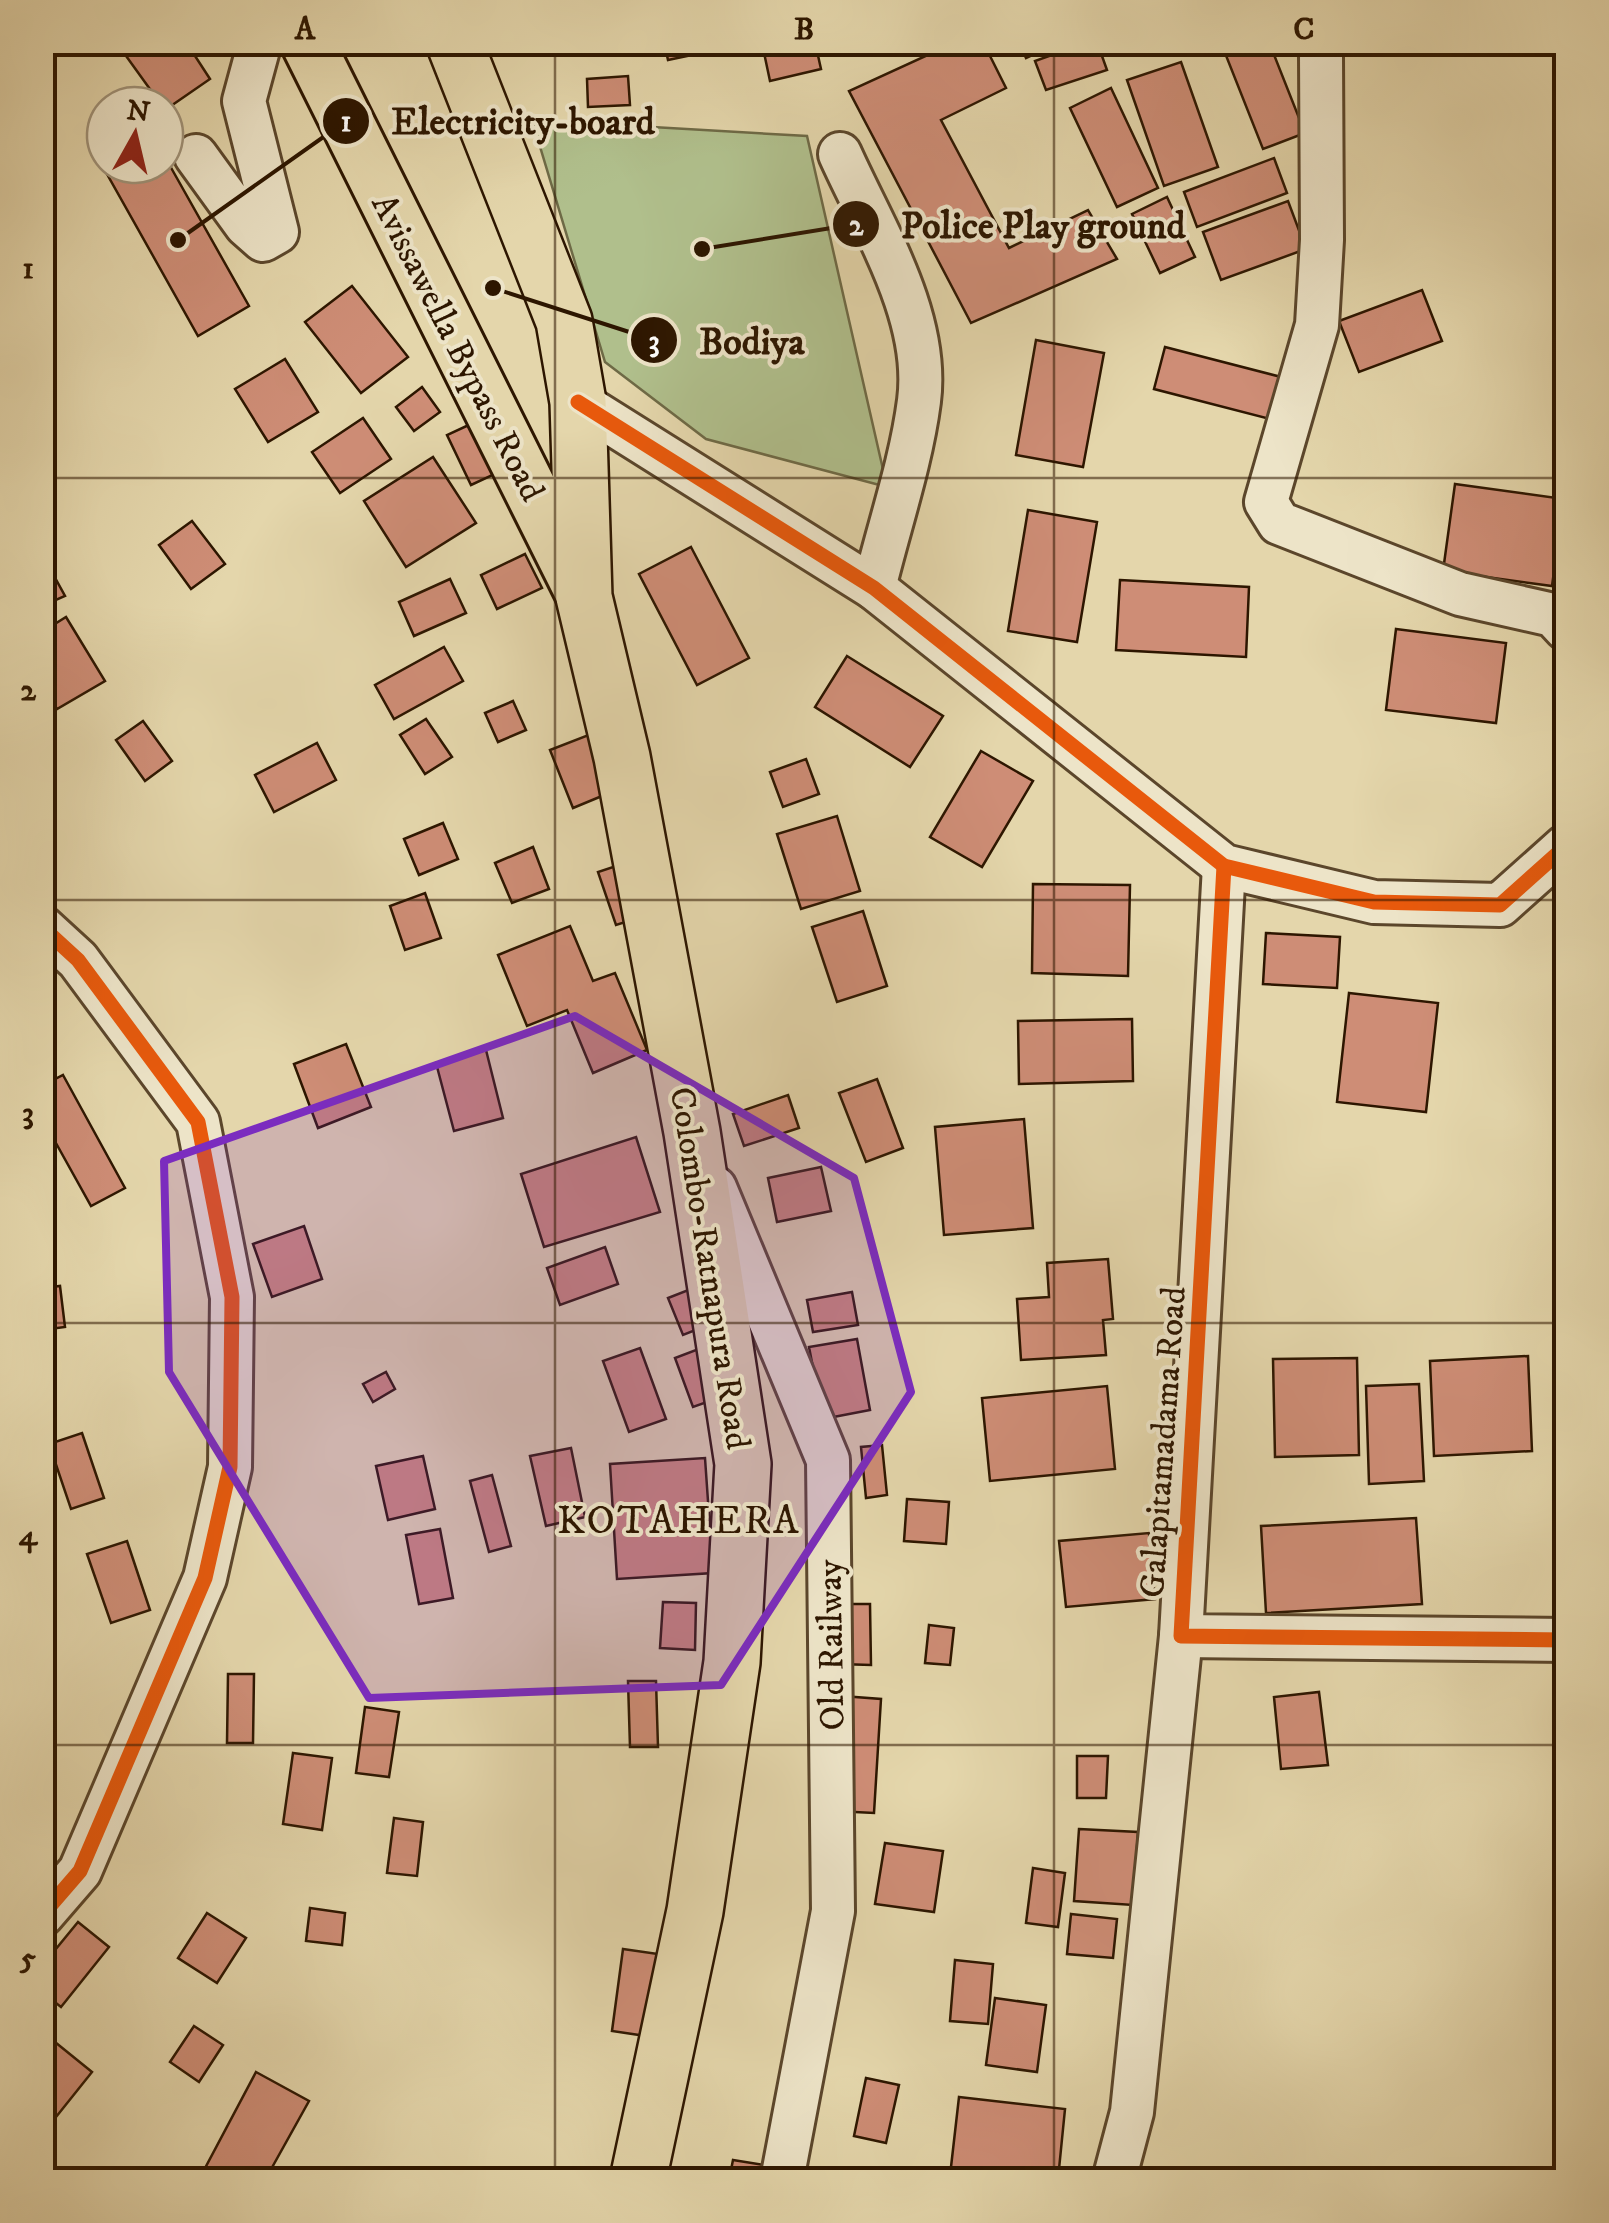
<svg xmlns="http://www.w3.org/2000/svg" width="1609" height="2223" font-family="'IM FELL DW Pica',serif">
  <rect width="100%" height="100%" fill="#e4d6ab"/>
  <filter id="stains"><feTurbulence type="fractalNoise" baseFrequency=".002" numOctaves="4"/><feColorMatrix values="0 0 0 0 .2 0 0 0 0 .09 0 0 0 0 .02 0 0 0 .5 -.17"/></filter>
  <radialGradient id="worn" r=".72"><stop offset=".6" stop-color="#630" stop-opacity="0"/><stop offset="1" stop-color="#630" stop-opacity=".3"/></radialGradient>
  <path fill="#b0bf8c" stroke="#6e6a46" stroke-width="2.5" d="M532 120 807 136 887 487 706 439 605 362Z"/>
  <g fill="#ce8d76" stroke="#2d1600" stroke-width="2.5">
    <path d="M116 42H186L210 79 165 110Z"/>
    <path d="M664 42H754L668 60Z"/>
    <path d="M787 42H815L821 69 770 81 763 48Z"/>
    <path d="M956 42H983L1006 88 941 120 1009 248 1088 210 1117 259 971 323 849 91Z"/>
    <path d="M1019 42H1060L1026 58Z"/>
    <path d="M1088 42H1097L1107 70 1046 90 1035 61Z"/>
    <path d="M1252 42H1269L1305 133 1263 149 1225 53Z"/>
    <path d="M1181 62 1218 167 1164 186 1127 80Z"/>
    <path d="M628 76 630 105 588 107 587 79Z"/>
    <path d="M1111 88 1158 188 1117 207 1070 108Z"/>
    <path d="M165 157 249 306 198 336 107 174 126 165H165Z"/>
    <path d="M1274 158 1287 193 1197 227 1184 192Z"/>
    <path d="M1167 197 1195 257 1160 273 1132 214Z"/>
    <path d="M1288 201 1306 249 1221 280 1203 232Z"/>
    <path d="M352 286 408 357 361 393 305 322Z"/>
    <path d="M1422 290 1442 341 1359 372 1339 321Z"/>
    <path d="M1036 340 1104 353 1083 467 1016 455Z"/>
    <path d="M1165 347 1285 378 1274 420 1154 389Z"/>
    <path d="M285 359 318 412 268 442 235 389Z"/>
    <path d="M422 387 440 412 414 431 396 407Z"/>
    <path d="M363 418 391 459 340 493 312 452Z"/>
    <path d="M473 423 497 473 471 485 447 435Z"/>
    <path d="M433 457 476 523 406 567 364 501Z"/>
    <path d="M1455 484 1564 499 1552 586 1443 571Z"/>
    <path d="M1028 510 1097 522 1077 642 1008 631Z"/>
    <path d="M192 521 225 564 191 589 159 545Z"/>
    <path d="M691 547 749 658 697 685 639 574Z"/>
    <path d="M42 554 65 596 42 606Z"/>
    <path d="M525 554 542 588 497 609 481 575Z"/>
    <path d="M450 579 466 613 414 636 399 602Z"/>
    <path d="M1120 580 1249 587 1246 657 1116 650Z"/>
    <path d="M66 617 105 681 57 709 42 685V632Z"/>
    <path d="M1396 629 1506 643 1496 723 1386 710Z"/>
    <path d="M444 647 463 681 394 719 375 685Z"/>
    <path d="M847 656 943 716 910 767 815 707Z"/>
    <path d="M513 701 526 730 498 742 485 713Z"/>
    <path d="M426 719 452 757 425 774 400 735Z"/>
    <path d="M143 721 172 761 145 781 116 740Z"/>
    <path d="M591 734 614 791 573 808 550 750Z"/>
    <path d="M317 743 336 780 274 812 255 775Z"/>
    <path d="M981 751 1033 781 982 867 930 837Z"/>
    <path d="M806 759 819 794 783 807 770 772Z"/>
    <path d="M837 816 860 891 801 909 777 834Z"/>
    <path d="M443 823 458 859 419 875 404 839Z"/>
    <path d="M533 847 549 889 512 903 495 863Z"/>
    <path d="M628 862 648 915 616 925 598 872Z"/>
    <path d="M1033 884 1130 885 1128 976 1032 973Z"/>
    <path d="M425 893 441 938 405 950 390 906Z"/>
    <path d="M863 911 887 986 837 1002 812 927Z"/>
    <path d="M570 926 593 981 615 973 647 1050 593 1073 567 1010 527 1026 498 955Z"/>
    <path d="M1266 933 1340 937 1337 988 1263 984Z"/>
    <path d="M1349 993 1438 1003 1426 1112 1337 1102Z"/>
    <path d="M1132 1019 1133 1081 1019 1084 1018 1021Z"/>
    <path d="M346 1044 371 1107 318 1128 294 1064Z"/>
    <path d="M486 1050 503 1118 454 1131 436 1063Z"/>
    <path d="M63 1075 125 1188 91 1206 42 1118V1086Z"/>
    <path d="M877 1079 903 1148 866 1162 839 1093Z"/>
    <path d="M788 1095 799 1128 744 1146 733 1114Z"/>
    <path d="M1024 1119 1033 1228 944 1235 935 1127Z"/>
    <path d="M636 1137 660 1212 544 1247 521 1174Z"/>
    <path d="M821 1167 831 1211 777 1222 768 1178Z"/>
    <path d="M304 1226 322 1279 272 1297 253 1244Z"/>
    <path d="M605 1247 618 1284 560 1305 547 1268Z"/>
    <path d="M1108 1259 1113 1319 1103 1320 1106 1355 1021 1360 1017 1299 1049 1297 1047 1263Z"/>
    <path d="M701 1285 716 1322 683 1335 668 1298Z"/>
    <path d="M60 1286 65 1327 42 1330V1288Z"/>
    <path d="M852 1292 858 1325 813 1332 807 1300Z"/>
    <path d="M857 1339 870 1410 823 1419 809 1347Z"/>
    <path d="M709 1345 727 1395 693 1407 675 1358Z"/>
    <path d="M640 1348 666 1419 629 1432 603 1361Z"/>
    <path d="M1528 1356 1532 1451 1434 1456 1430 1361Z"/>
    <path d="M1357 1358 1359 1455 1275 1457 1273 1359Z"/>
    <path d="M386 1372 395 1389 373 1402 363 1384Z"/>
    <path d="M1419 1384 1424 1481 1369 1484 1366 1386Z"/>
    <path d="M1107 1386 1115 1469 990 1481 982 1398Z"/>
    <path d="M82 1433 104 1498 71 1509 49 1444Z"/>
    <path d="M882 1445 887 1495 866 1498 861 1447Z"/>
    <path d="M571 1448 585 1517 546 1526 530 1456Z"/>
    <path d="M423 1456 435 1509 388 1520 376 1466Z"/>
    <path d="M705 1458 713 1573 617 1579 610 1464Z"/>
    <path d="M492 1475 511 1546 489 1552 470 1481Z"/>
    <path d="M907 1499 949 1502 946 1544 904 1541Z"/>
    <path d="M1416 1518 1422 1604 1266 1613 1261 1526Z"/>
    <path d="M440 1529 453 1598 419 1604 406 1535Z"/>
    <path d="M1149 1533 1155 1599 1066 1607 1059 1541Z"/>
    <path d="M127 1541 150 1610 111 1623 87 1554Z"/>
    <path d="M663 1602 696 1603 695 1650 660 1648Z"/>
    <path d="M840 1604H870L871 1665 839 1664Z"/>
    <path d="M929 1625 954 1628 950 1665 925 1663Z"/>
    <path d="M228 1674H254L253 1743H227Z"/>
    <path d="M628 1681H656L658 1747H630Z"/>
    <path d="M1319 1692 1328 1765 1281 1769 1274 1697Z"/>
    <path d="M842 1696 881 1699 874 1813 835 1811Z"/>
    <path d="M365 1707 399 1712 389 1777 356 1773Z"/>
    <path d="M293 1753 332 1758 322 1830 283 1824Z"/>
    <path d="M1077 1756H1108L1106 1798H1077Z"/>
    <path d="M394 1818 423 1822 417 1876 387 1873Z"/>
    <path d="M1079 1829 1138 1832 1133 1905 1074 1901Z"/>
    <path d="M885 1843 943 1851 934 1912 875 1904Z"/>
    <path d="M1033 1868 1065 1873 1058 1927 1026 1923Z"/>
    <path d="M310 1908 345 1913 342 1945 306 1941Z"/>
    <path d="M207 1913 246 1938 217 1983 178 1958Z"/>
    <path d="M1071 1914 1117 1919 1113 1958 1067 1954Z"/>
    <path d="M78 1922 109 1947 61 2007 42 1992V1966Z"/>
    <path d="M623 1949 658 1954 646 2036 612 2031Z"/>
    <path d="M955 1960 993 1964 988 2024 950 2021Z"/>
    <path d="M995 1998 1046 2005 1037 2072 986 2065Z"/>
    <path d="M194 2026 223 2045 199 2082 170 2062Z"/>
    <path d="M50 2038 92 2072 56 2117 42 2106V2047Z"/>
    <path d="M256 2072 309 2101 265 2180H218L203 2172Z"/>
    <path d="M866 2078 899 2085 886 2143 854 2136Z"/>
    <path d="M959 2097 1065 2109 1058 2179 951 2167Z"/>
    <path d="M733 2160 776 2167 774 2180H729Z"/>
    <path d="M869 2170 943 2180H868Z"/>
  </g>
  <g fill="none" stroke-linecap="round" stroke-linejoin="round">
    <g stroke="#5b462b" stroke-width="48">
      <g id="minor">
        <path d="M1321 56 1322 240 1317 325 1266 502 1279 523 1460 594 1553 615 1566 629"/>
        <path d="M840 154C873 228 930 316 919 401 911 463 889 526 874 588"/>
        <path d="M196 156 246 225 263 240 277 232 244 101 260 42"/>
        <path d="M578 402 874 588 1224 866 1374 902 1500 905 1566 846"/>
        <path d="M1224 866 1181 1636 1566 1640"/>
        <path d="M42 927 78 960 198 1122 232 1297 230 1467 205 1578 80 1871 42 1915"/>
        <path d="M715 1188 828 1460 833 1911 782 2180"/>
        <path d="M1114 2180 1132 2112 1181 1636"/>
      </g>
    </g>
    <g stroke="#2d1600" stroke-width="58">
      <path id="major" d="M307 42 584 597"/>
    </g>
    <g stroke="#2d1600" stroke-width="60">
      <path id="highway" d="M454 42 564 321 578 402 584 597 622 757 692 1132 743 1464 732 1662 695 1911 638 2180"/>
    </g>
    <use href="#minor" stroke="#ede4c8" stroke-width="42"/>
    <use href="#major" stroke="#e4d6ab" stroke-width="52"/>
    <use href="#highway" stroke="#e4d6ab" stroke-width="55"/>
    <g stroke="#ede4c8" stroke-width="21">
      <g id="cycleway">
        <path d="M578 402 874 588 1224 866 1374 902 1500 905 1566 846"/>
        <path d="M1224 866 1181 1636 1566 1640"/>
        <path d="M42 927 78 960 198 1122 232 1297 230 1467 205 1578 80 1871 42 1915"/>
      </g>
    </g>
    <use href="#cycleway" stroke="#e8590c" stroke-width="15"/>
  </g>
  <path fill="#7b2cbf" fill-opacity="0.2" stroke="#7b2cbf" stroke-width="8" stroke-linejoin="round" d="M575 1016 854 1178 911 1392 721 1685 369 1698 169 1372 164 1161Z"/>
  <path fill="none" stroke="#2d1600" stroke-width="2.5" stroke-opacity="0.55" d="M555 42V2180M1054 42V2180M42 478H1566M42 900H1566M42 1323H1566M42 1745H1566"/>
  <g text-anchor="middle" stroke-width="8" stroke-linejoin="round" paint-order="stroke">
    <g font-size="35" fill="#2d1600" stroke="#ede4c8">
      <text transform="translate(459 347) rotate(63)" y="12">Avissawella Bypass Road</text>
      <text transform="translate(711 1268) rotate(81)" y="12">Colombo-Ratnapura Road</text>
      <text transform="translate(1162 1442) rotate(-86)" y="12">Galapitamadama Road</text>
      <text transform="translate(830 1645) rotate(-91)" y="12">Old Railway</text>
    </g>
    <g font-size="40" letter-spacing="2.5" fill="#2d1600" stroke="#ede4c8">
      <text x="679" y="1533">KOTAHERA</text>
    </g>
  </g>
  <path fill="none" stroke="#2d1600" stroke-width="4" d="M178 240L346 121M702 249L856 224M493 288L654 340"/>
  <g fill="#2d1600" stroke="#ede4c8" stroke-width="4">
    <circle cx="178" cy="240" r="10"/>
    <circle cx="702" cy="249" r="10"/>
    <circle cx="493" cy="288" r="10"/>
    <circle cx="346" cy="121" r="25"/>
    <circle cx="856" cy="224" r="25"/>
    <circle cx="654" cy="340" r="25"/>
  </g>
  <g font-size="30" text-anchor="middle" font-weight="bold" fill="#fff">
    <text x="346" y="131">1</text>
    <text x="856" y="235">2</text>
    <text x="654" y="351">3</text>
  </g>
  <g font-size="38" text-anchor="middle" font-weight="bold" fill="#2d1600" stroke="#ede4c8" stroke-width="8" stroke-linejoin="round" paint-order="stroke">
    <text x="523" y="134">Electricity-board</text>
    <text x="1043" y="238">Police Play ground</text>
    <text x="752" y="354">Bodiya</text>
  </g>
  <rect width="1609" height="2223" fill="none" stroke="#e4d6ab" stroke-width="110"/>
  <g transform="translate(135 135) rotate(8)"><circle r="48" fill="#ede4c8" stroke="#a09278" stroke-width="2.5"/>
  <path d="M0-8L18 38L0 25L-18 38Z" fill="#8f2418"/>
  <text y="-15" font-size="28" font-weight="bold" text-anchor="middle" fill="#2d1600">N</text>
  </g>
  <rect x="55" y="55" width="1499" height="2113" fill="none" stroke="#2d1600" stroke-width="4"/>
  <g font-size="32" text-anchor="middle" font-weight="bold" fill="#2d1600">
    <text x="305" y="39">A</text>
    <text x="804" y="39">B</text>
    <text x="1304" y="39">C</text>
    <text x="28" y="278">1</text>
    <text x="28" y="700">2</text>
    <text x="28" y="1123">3</text>
    <text x="28" y="1545">4</text>
    <text x="28" y="1968">5</text>
  </g>
  <rect width="100%" height="100%" filter="url(#stains)"/>
  <rect width="100%" height="100%" fill="url(#worn)"/>
</svg>
